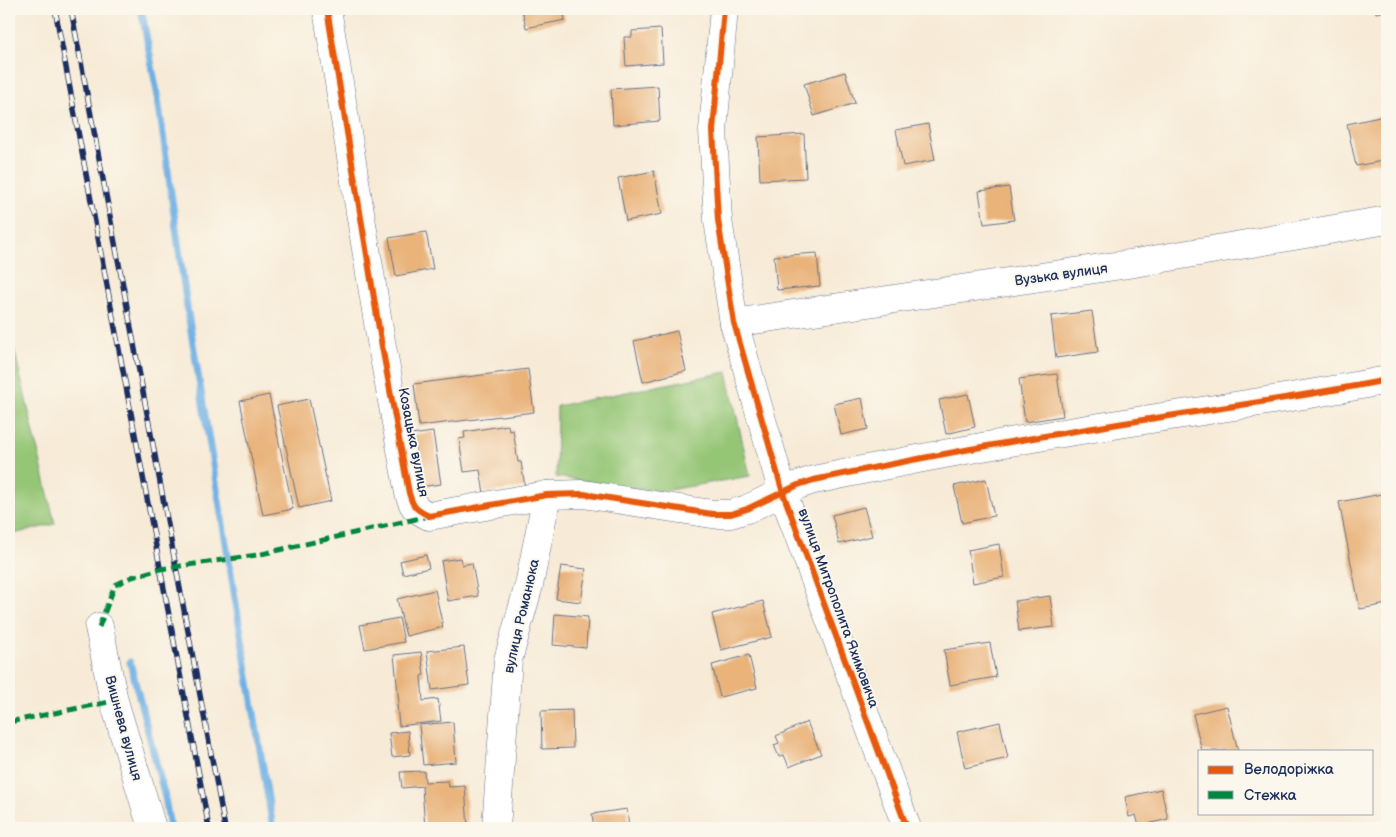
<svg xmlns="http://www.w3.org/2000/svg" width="1396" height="837" font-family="'Balsamiq Sans',sans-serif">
  <rect width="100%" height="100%" fill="#fbf7ec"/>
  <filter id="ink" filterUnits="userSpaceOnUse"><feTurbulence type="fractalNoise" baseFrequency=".02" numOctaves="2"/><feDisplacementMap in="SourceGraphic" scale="10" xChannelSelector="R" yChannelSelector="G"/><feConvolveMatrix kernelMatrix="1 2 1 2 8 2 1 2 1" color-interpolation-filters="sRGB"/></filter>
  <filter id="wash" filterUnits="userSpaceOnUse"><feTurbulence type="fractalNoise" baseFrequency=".0096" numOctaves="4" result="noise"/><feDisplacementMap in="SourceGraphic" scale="20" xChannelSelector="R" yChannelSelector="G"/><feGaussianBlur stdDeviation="1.12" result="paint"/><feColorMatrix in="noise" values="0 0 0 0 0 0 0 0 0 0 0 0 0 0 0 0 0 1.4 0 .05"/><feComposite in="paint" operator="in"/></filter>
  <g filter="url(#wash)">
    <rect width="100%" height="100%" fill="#f7ebd7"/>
    <g fill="#95c676" stroke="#587a6a">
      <path d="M9 327 55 524 9 535Z"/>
      <path d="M727 372 750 476 657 492 556 477 557 406Z"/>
    </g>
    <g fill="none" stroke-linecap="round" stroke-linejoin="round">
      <g stroke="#6fb1e4" stroke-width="7">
        <path d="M141 9 157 92 187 307 273 828"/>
        <path d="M130 662 165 797 170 828"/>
      </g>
    </g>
    <g id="blocks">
      <g fill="#e9b37a">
        <path d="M522 9H563L565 20 526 28Z"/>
        <path d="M1375 9H1387V11L1376 13Z"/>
        <path d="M661 29 663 63 626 66 624 37H632V31Z"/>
        <path d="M845 72 855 103 814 116 804 84Z"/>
        <path d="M658 86 660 121 613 125 611 89Z"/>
        <path d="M1384 116 1387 131V160L1356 166 1347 124Z"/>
        <path d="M928 124 935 160 903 166 896 130Z"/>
        <path d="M804 134 806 178 760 180 758 137Z"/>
        <path d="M654 171 662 214 626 221 618 178Z"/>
        <path d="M1009 187 1014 220 984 224 979 191Z"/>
        <path d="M426 232 433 269 396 276 389 238Z"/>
        <path d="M817 253 820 286 777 290 774 256Z"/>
        <path d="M1092 311 1098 352 1056 358 1051 316Z"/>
        <path d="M677 331 686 371 643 382 634 341Z"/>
        <path d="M528 369 534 412 419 426 414 384Z"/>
        <path d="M1057 374 1063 416 1025 422 1019 379Z"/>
        <path d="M968 394 975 427 946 434 939 400Z"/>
        <path d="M269 395 293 509 263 515 240 401Z"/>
        <path d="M862 398 868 429 841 435 834 404Z"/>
        <path d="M309 399 331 501 299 508 277 406Z"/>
        <path d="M508 425 509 431 513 430 518 462H521L525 487 484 493 480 470 464 472 459 439 465 438 464 432Z"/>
        <path d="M433 432 441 484 419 487 411 435Z"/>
        <path d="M986 479 994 516 962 523 954 486Z"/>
        <path d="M1387 493V604L1360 609 1339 502Z"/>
        <path d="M864 507 872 536 839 544 832 515Z"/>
        <path d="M999 544 1004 577 973 583 968 550Z"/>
        <path d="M426 555 429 568 403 574 400 561Z"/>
        <path d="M460 558 462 565 472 563 478 596 448 601 441 561Z"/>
        <path d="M561 566 586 569 581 602 556 599Z"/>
        <path d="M435 590 443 627 406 636 397 599Z"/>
        <path d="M1050 596 1054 627 1019 631 1015 601Z"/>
        <path d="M763 601 772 637 721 650 712 614Z"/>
        <path d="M555 614 588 617 586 648 553 645Z"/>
        <path d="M399 618 404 642 365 649 360 625Z"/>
        <path d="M990 643 996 677 950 685 944 650Z"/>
        <path d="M464 647 469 685 432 690 427 651Z"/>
        <path d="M421 652 424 675 421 676 423 701 438 699 441 721 399 726 397 704 399 703 394 655Z"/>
        <path d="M749 655 757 688 720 697 712 665Z"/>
        <path d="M1227 706 1238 751H1202L1193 714Z"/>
        <path d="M572 710 573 748 542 749 541 711Z"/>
        <path d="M453 722 456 762 423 765 419 725Z"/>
        <path d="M807 722 821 754 789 767 784 755 779 757 774 745 779 743 776 736Z"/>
        <path d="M1000 722 1008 758 965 768 957 732Z"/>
        <path d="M408 731 410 755 392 757 389 733Z"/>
        <path d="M424 771 425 782 448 781 449 787 465 786 468 828H425L422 788 423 786 402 788 400 772Z"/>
        <path d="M1161 789 1168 819 1139 826 1136 815 1129 817 1125 797Z"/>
        <path d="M627 809 629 828H594L592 814Z"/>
      </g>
    </g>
  </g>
  <g filter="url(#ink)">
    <use href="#blocks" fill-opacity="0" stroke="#687188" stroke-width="1"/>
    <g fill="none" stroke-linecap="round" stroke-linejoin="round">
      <g stroke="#687188" stroke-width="29">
        <g id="minor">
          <path d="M327 9 381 341 409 493C413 507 415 509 429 516L547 495 583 494 712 514H731L747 509 798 485 814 480C909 460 1004 442 1100 427 1196 411 1292 399 1387 380"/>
          <path d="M724 9 713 130 718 220 734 323 783 493 907 828"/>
          <path d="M734 323 1135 263 1387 220"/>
          <path d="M99 627 114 701 152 828"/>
          <path d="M496 828 508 660 529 585 547 495"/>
        </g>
      </g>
      <use href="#minor" stroke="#fff" stroke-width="28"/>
      <g stroke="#1b2f5e" stroke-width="5.5">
        <g id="rail">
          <path d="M55 9 209 828"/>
          <path d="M71 9 225 828"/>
        </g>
      </g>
      <use href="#rail" stroke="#fbf7ec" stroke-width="4" stroke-dasharray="11" stroke-linecap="butt"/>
      <g stroke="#00873e" stroke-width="5" stroke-dasharray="10 5" stroke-linecap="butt">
        <path d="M99 627 115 585 132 577 160 569 257 555 429 516"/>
        <path d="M9 722 114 701"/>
      </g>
      <g stroke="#fbf7ec" stroke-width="9">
        <g id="cycleway">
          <path d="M327 9 381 341 409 493C413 507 415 509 429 516L547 495 583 494 712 514H731L747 509 798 485 814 480C909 460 1004 442 1100 427 1196 411 1292 399 1387 380"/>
          <path d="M724 9 713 130 718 220 734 323 783 493 907 828"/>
        </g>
      </g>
      <use href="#cycleway" stroke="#e8590c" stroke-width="6"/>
    </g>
  </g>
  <g text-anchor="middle" stroke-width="4" stroke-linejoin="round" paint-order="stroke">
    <g font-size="14" fill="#1b2f5e" stroke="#fbf7ec">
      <text transform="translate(1061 274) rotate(-8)" y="5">Вузька вулиця</text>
      <text transform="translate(414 442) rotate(79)" y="5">Козацька вулиця</text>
      <text transform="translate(839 608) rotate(70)" y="5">вулиця Митрополита Яхимовича</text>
      <text transform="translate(521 616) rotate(-77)" y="5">вулиця Романюка</text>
      <text transform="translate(124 728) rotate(75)" y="5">Вишнева вулиця</text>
    </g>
  </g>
  <rect width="1396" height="837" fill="none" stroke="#fbf7ec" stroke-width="30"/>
  <rect x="1198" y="750" width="175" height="65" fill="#fbf7ec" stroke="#a1a7b3"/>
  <rect x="1208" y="766" width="25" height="8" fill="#e8590c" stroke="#a1a7b3"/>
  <text x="1244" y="774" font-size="15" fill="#1b2f5e">Велодоріжка</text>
  <rect x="1208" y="791" width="25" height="8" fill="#00873e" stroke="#a1a7b3"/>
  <text x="1244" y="800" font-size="15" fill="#1b2f5e">Стежка</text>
</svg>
